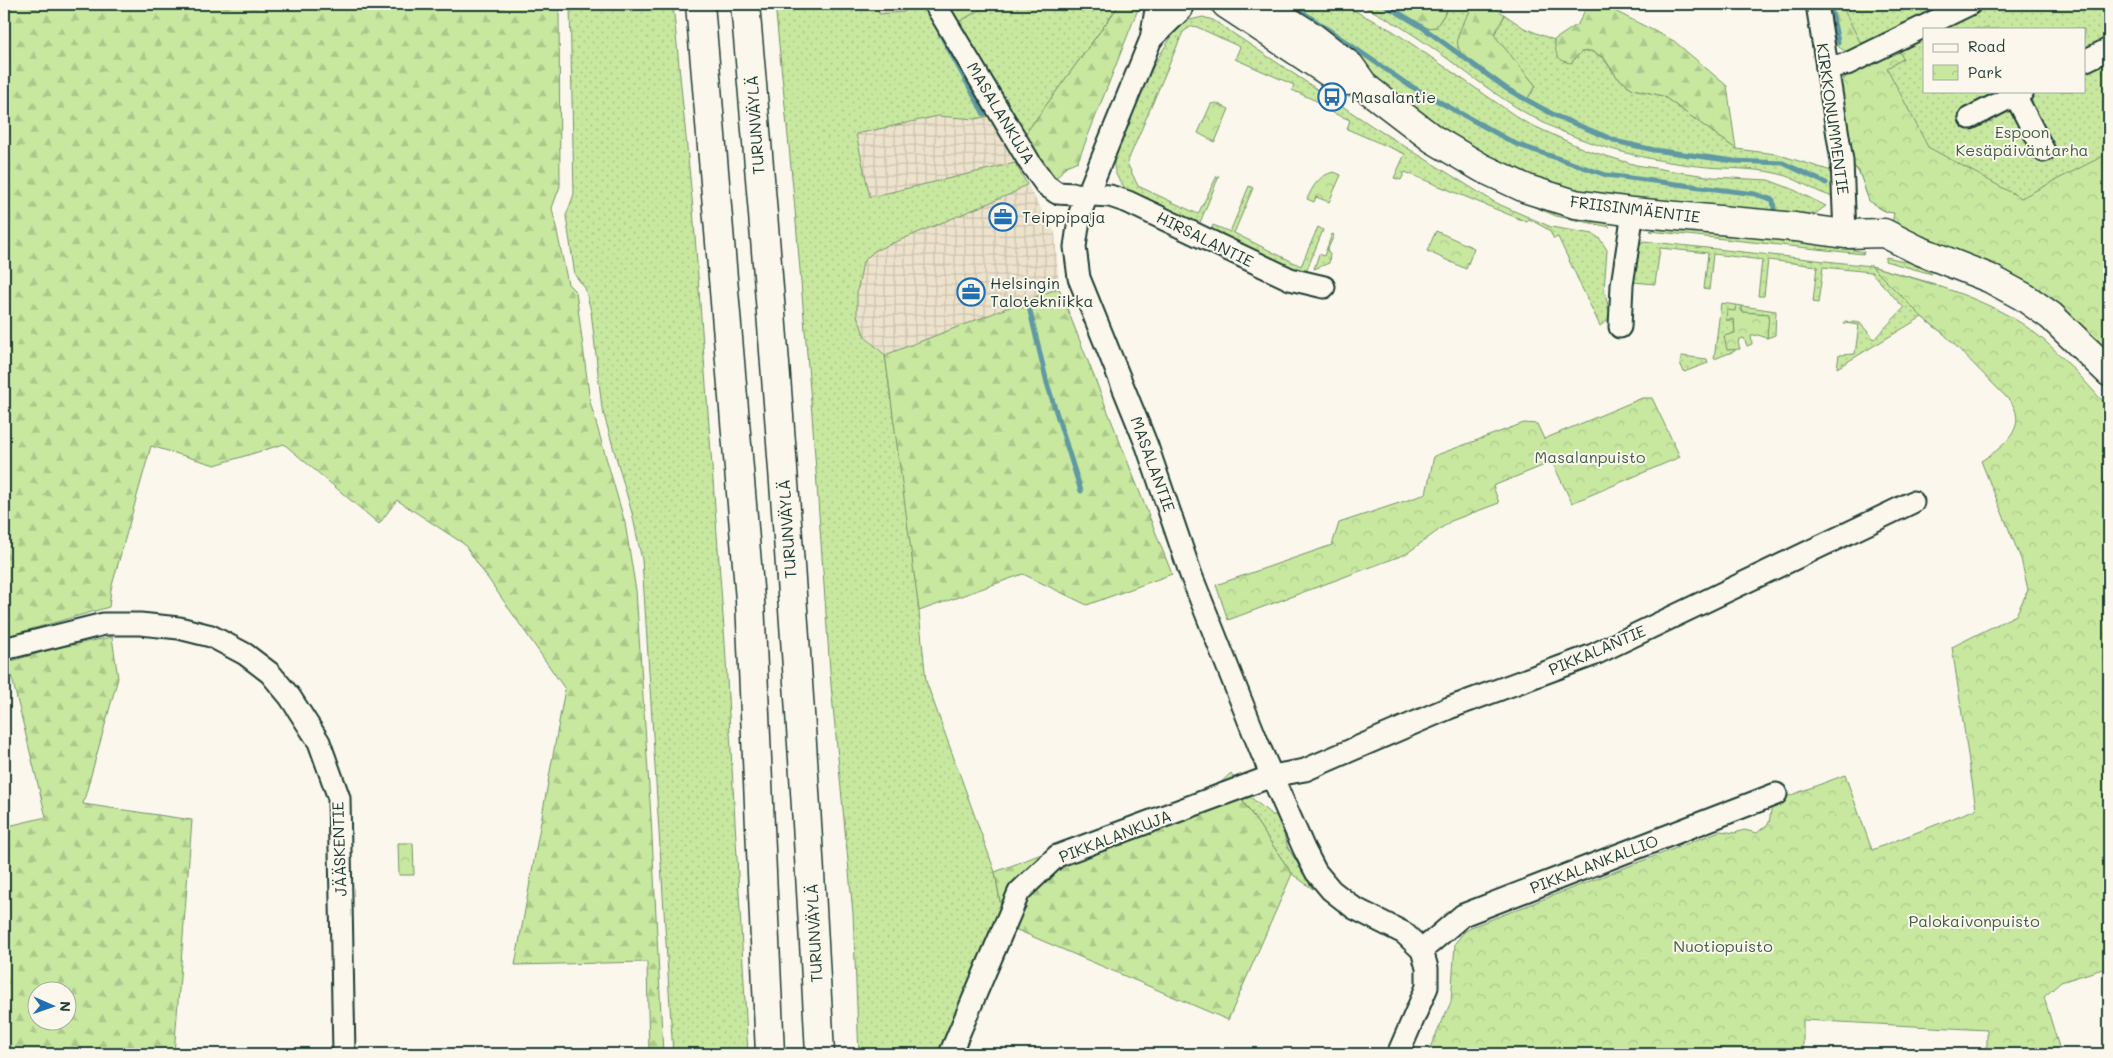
<svg xmlns="http://www.w3.org/2000/svg" width="2113" height="1058" font-family="Mali,sans-serif">
  <defs>
    <pattern id="industrial-grid" width="8" height="8" patternUnits="userSpaceOnUse" patternTransform="scale(1.25)"><rect width="8" height="8" fill="#ede2cc"/><path d="M0 4h8M4 0v8" fill="none" stroke="#cbc3b0"/></pattern>
    <pattern id="grass-dots" width="8" height="8" patternUnits="userSpaceOnUse" patternTransform="scale(1.25)"><rect width="8" height="8" fill="#c8e8a0"/><path d="M2 2h.1M6 6h.1" fill="none" stroke="#abc88a" stroke-width="1.8" stroke-linecap="round"/></pattern>
    <pattern id="forest-firs" width="22" height="20" patternUnits="userSpaceOnUse" patternTransform="scale(1.25)"><rect width="22" height="20" fill="#c8e8a0"/><path d="M5 1l3.5 6h-7zM16 11l3.5 6h-7z" fill="#abc88a"/></pattern>
    <pattern id="park-crowns" width="20" height="18" patternUnits="userSpaceOnUse" patternTransform="scale(1.25)"><rect width="20" height="18" fill="#c8e8a0"/><path d="M2 6a3 3 0 1 1 6 0M12 15a3 3 0 1 1 6 0" fill="none" stroke="#abc88a"/></pattern>
  </defs>
  <rect width="100%" height="100%" fill="#fbf7ec"/>
  <filter id="ink" filterUnits="userSpaceOnUse"><feTurbulence type="fractalNoise" baseFrequency=".02" numOctaves="2"/><feDisplacementMap in="SourceGraphic" scale="10" xChannelSelector="R" yChannelSelector="G"/><feConvolveMatrix kernelMatrix="1 2 1 2 8 2 1 2 1" color-interpolation-filters="sRGB"/></filter>
  <g filter="url(#ink)">
    <g fill="url(#industrial-grid)">
      <path d="M878 4H912L905 12 878 14Z"/>
      <path d="M938 116 975 119 989 116 1015 163 870 197 856 134Z"/>
      <path d="M1027 184 1055 233 1059 288 885 355 865 337 857 315V293L863 262 874 251 1013 193Z"/>
    </g>
    <g fill="url(#grass-dots)" stroke="#74926a" fill-rule="evenodd">
      <path d="M570 4H673L693 209 725 643 748 1054H673L642 560 632 513 602 408 591 311 585 288 575 275 566 216 574 194Z"/>
      <path d="M775 4H878L879 14 904 12 912 4H927L989 116 975 119 938 116 856 134 870 197 1015 163 1027 184 1013 193 874 251 863 262 857 293V315L865 337 885 355 914 563 926 681 995 872 1001 907 944 1054H859L853 913 831 685 812 414 794 198Z"/>
      <path d="M990 4H1120L1023 137 955 24Z"/>
      <path d="M1277 4H1342L1393 31 1523 121 1586 150 1636 165 1667 170 1713 177 1768 180 1792 189 1826 206 1816 213 1805 216 1639 203 1554 186 1501 165 1428 121Z"/>
      <path d="M1360 4H1381L1427 28 1436 27 1451 4H1475C1462 24 1454 35 1463 59L1536 86 1493 35 1505 15 1524 28 1554 40 1555 45 1571 63 1581 52 1591 51 1603 58 1617 77 1633 89 1663 96 1736 149 1776 154 1835 172 1834 197C1813 192 1797 177 1775 173 1753 168 1729 169 1707 167 1657 162 1607 151 1561 131 1507 108 1461 66 1412 34 1396 23 1378 14 1360 4Z"/>
      <path d="M1846 4H2109V198L1973 222 1887 212C1856 198 1872 185 1852 164L1843 77 1852 70 1841 6ZM1924 29H2084V91H1924Z"/>
      <path d="M1203 17 1213 20 1372 126 1496 203 1551 227 1593 234 1600 239 1607 250 1604 290 1610 313 1609 319 1600 326 1558 237 1554 239 1549 230 1529 219 1527 222 1405 172 1401 180 1394 178 1405 154 1347 129 1350 120 1331 112 1332 108 1292 90 1294 85 1235 59 1240 47 1197 27 1192 26 1183 32 1127 163 1138 186 1198 214 1217 176H1219L1201 220 1199 225 1128 191C1120 183 1115 176 1114 165 1114 152 1121 139 1126 128 1143 86 1156 55 1185 19L1190 20Z"/>
      <path d="M1249 186 1253 188 1234 233 1301 266 1318 227 1323 230 1306 272 1300 274 1211 231 1213 225 1230 232Z"/>
      <path d="M1511 191 1603 221 1610 227 1556 216 1509 196Z"/>
      <path d="M1663 226 1808 241 1864 252 1863 254 1650 231Z"/>
      <path d="M1332 234 1334 235 1327 251 1330 253 1329 263 1314 269 1319 254 1324 256Z"/>
      <path d="M1643 241 1871 266 1935 284 1944 334 1922 317 1837 368 1839 355 1855 354 1859 325 1844 323 1845 321 1860 323 1874 339 1904 308 1871 272 1823 267 1818 303 1813 302 1817 266 1768 260 1764 296H1758L1762 260 1713 254 1709 290 1704 289 1708 253 1660 248 1655 284 1633 282 1637 246Z"/>
      <path d="M1886 257 1917 264 1932 274 1885 261Z"/>
      <path d="M1721 303 1736 305 1735 311 1726 320H1734L1735 334 1725 336 1728 350 1734 348 1735 351 1714 359Z"/>
      <path d="M1742 306 1776 311 1775 335 1767 338 1768 314 1742 312Z"/>
      <path d="M1682 356 1707 359 1708 363 1684 372 1680 363Z"/>
      <path d="M1248 795 1272 815H1278L1288 848 1313 889 1292 874 1240 797Z"/>
    </g>
    <g fill="url(#forest-firs)" stroke="#74926a" fill-rule="evenodd">
      <path d="M4 4H559L560 186 552 208 568 284 576 292 590 402 625 523 636 591 651 817 663 1054H649L647 962 515 965 565 689 464 544 397 500 379 524 284 444 215 465 151 446 111 589 109 607 4 637Z"/>
      <path d="M945 4H990L955 24Z"/>
      <path d="M1120 4H1140L1078 161 1066 166 1057 177 1053 176 1023 137Z"/>
      <path d="M1381 4H1451L1436 27 1427 28Z"/>
      <path d="M1475 4H1489L1505 15 1494 35 1536 86 1526 101C1509 90 1462 66 1458 46 1455 32 1468 15 1475 4Z"/>
      <path d="M1588 4H1601L1674 41 1727 86 1736 149 1663 96 1633 89 1617 77 1604 58 1591 51 1581 52 1571 63C1556 61 1556 53 1554 40L1578 24Z"/>
      <path d="M1825 4H1846L1842 6 1861 44 1857 55C1827 49 1831 30 1825 4Z"/>
      <path d="M1059 288 1172 574 1087 605 1023 574 919 611 885 355Z"/>
      <path d="M112 637 118 678 83 804 192 820 174 1054H4V827L46 817 8 662 56 648ZM38 990H68V1020H38Z"/>
      <path d="M1231 773 1240 797 1292 874 1228 1020 996 921 1001 907 995 872 1217 786Z"/>
    </g>
    <g fill="url(#park-crowns)" stroke="#74926a">
      <path d="M1893 50 1900 52 1903 59 1887 68 1928 147 2021 198 2109 153V357L2020 282 1980 259 1948 246 1891 229 1894 213 1887 212 1869 201 1859 171 1852 164 1840 87C1847 66 1874 59 1893 50Z"/>
      <path d="M1216 103 1229 109 1215 142 1198 133 1211 104Z"/>
      <path d="M1334 172 1341 175 1329 202 1316 197 1314 202 1307 199C1313 186 1319 175 1334 172Z"/>
      <path d="M1436 231 1474 248 1466 269 1427 251Z"/>
      <path d="M1871 266C1923 281 1974 294 2021 323 2055 345 2082 379 2109 408V967L2061 982 2044 997 2061 1054H1987V1030L1803 1020V1054H1427L1451 1002 1455 943 1464 932 1474 926 1720 831 1735 833 1744 830 1757 833 1769 823 1772 805 1778 800 1845 775 1872 850 1976 809 1952 647 2016 615 2028 590 2021 559 1981 461C2001 449 2029 428 2011 402L1944 334 1922 317Z"/>
      <path d="M1736 305 1742 306V312L1769 314 1767 338 1758 335 1751 336 1752 344 1747 346 1744 338 1740 339 1738 342 1740 349 1727 350 1724 336 1735 333 1734 320H1726L1727 310 1735 311Z"/>
      <path d="M1642 398H1652L1680 457 1572 503 1552 462 1493 486 1499 503 1451 521 1406 554 1228 620 1216 585 1332 545 1339 523 1426 494 1434 456 1524 423 1537 424 1544 439Z"/>
      <path d="M398 843H413L414 875H399Z"/>
    </g>
    <g fill="none" stroke-linecap="round" stroke-linejoin="round">
      <g stroke="#6099a2" stroke-width="5">
        <path d="M1291 4 1407 84 1516 144 1606 175 1755 194 1773 200 1774 209"/>
        <path d="M1384 4 1422 27 1507 89 1556 116 1619 142 1654 150 1734 161 1783 163 1826 183"/>
        <path d="M1830 4 1838 42"/>
        <path d="M940 33 984 114"/>
        <path d="M1029 307 1047 383 1081 491"/>
      </g>
      <g stroke="#1f3d34" stroke-width="25">
        <g id="minor">
          <path d="M935 4 1030 163 1046 185 1057 193 1110 196 1128 202 1290 279 1324 287"/>
          <path d="M1157 4 1151 39 1080 213 1075 247 1079 278 1147 446 1191 575 1261 751 1304 849 1316 872 1331 890 1354 908 1404 933 1422 950 1427 968V987L1398 1054"/>
          <path d="M1817 4 1842 161 1845 234"/>
          <path d="M1151 39 1181 10V4"/>
          <path d="M2084 61 2109 49"/>
          <path d="M1827 67 1847 64 1970 4"/>
          <path d="M2016 97 2044 151"/>
          <path d="M1970 118 2023 91"/>
          <path d="M1620 327 1622 285 1633 212"/>
          <path d="M4 649 104 624H140L179 628 211 636 245 654 270 673 290 697 319 742 339 798 344 1054"/>
          <path d="M1422 950 1463 915 1776 794"/>
          <path d="M950 1054 1019 892 1057 856 1272 776 1305 770 1449 708 1593 655 1913 502"/>
        </g>
      </g>
      <g stroke="#1f3d34" stroke-width="31">
        <g id="major">
          <path d="M1226 4 1336 77 1347 81"/>
          <path d="M1261 4 1310 35 1350 66 1365 87 1433 139 1482 168 1527 189 1575 204 1633 212 1795 227 1845 234 1884 233 1918 250 1989 278 2024 297 2051 316 2109 372"/>
        </g>
      </g>
      <g stroke="#1f3d34" stroke-width="31">
        <g id="highway">
          <path d="M700 4 750 600 770 1054"/>
          <path d="M745 4C776 353 802 704 820 1054"/>
        </g>
      </g>
      <use href="#minor" stroke="#fbf7ec" stroke-width="21"/>
      <use href="#major" stroke="#fbf7ec" stroke-width="28"/>
      <use href="#highway" stroke="#fbf7ec" stroke-width="28"/>
    </g>
  </g>
  <defs>
    <g id="bus-ring" transform="scale(1.4375)"><circle r="9.5" fill="#fbf7ec" stroke="#1f6fb2" stroke-width="1.5"/><path d="M-5-6H5V4H4V6H2V4H-2V6H-4V4H-5ZM-3.5-4V0h7V-4ZM-3.5 1.2v1.5H-2V1.2ZM2 1.2v1.5H3.5V1.2Z" fill="#1f6fb2"/></g>
    <g id="office-ring" transform="scale(1.4375)"><circle r="9.5" fill="#fbf7ec" stroke="#1f6fb2" stroke-width="1.5"/><path d="M-6-3h4V-5.5h4V-3h4V5H-6ZM-1-4.5V-3h2v-1.5ZM-6 0V1H6V0Z" fill="#1f6fb2"/></g>
  </defs>
  <g fill-rule="evenodd">
    <use href="#bus-ring" x="1332" y="97"/>
    <use href="#office-ring" x="1003" y="217"/>
    <use href="#office-ring" x="971" y="292"/>
  </g>
  <g text-anchor="middle" stroke-width="4" stroke-linejoin="round" paint-order="stroke">
    <g font-size="16" fill="#1f3d34" stroke="#fbf7ec" text-anchor="start">
      <text x="1351" y="103">Masalantie</text>
      <text x="1022" y="223">Teippipaja</text>
      <text x="990" y="289">Helsingin<tspan x="990" dy="18">Talotekniikka</tspan></text>
    </g>
    <g font-size="16" fill="#1f3d34" stroke="#fbf7ec">
      <text transform="translate(1001 113) rotate(59)" y="6">MASALANKUJA</text>
      <text transform="translate(1833 119) rotate(82)" y="6">KIRKKONUMMENTIE</text>
      <text transform="translate(755 125) rotate(-94)" y="6">TURUNVÄYLÄ</text>
      <text transform="translate(1635 209) rotate(7)" y="6">FRIISINMÄENTIE</text>
      <text transform="translate(1205 239) rotate(26)" y="6">HIRSALANTIE</text>
      <text transform="translate(1153 464) rotate(70)" y="6">MASALANTIE</text>
      <text transform="translate(787 529) rotate(-94)" y="6">TURUNVÄYLÄ</text>
      <text transform="translate(1597 650) rotate(-23)" y="6">PIKKALANTIE</text>
      <text transform="translate(1115 836) rotate(-21)" y="6">PIKKALANKUJA</text>
      <text transform="translate(339 849) rotate(-92)" y="6">JÄÄSKENTIE</text>
      <text transform="translate(1594 864) rotate(-21)" y="6">PIKKALANKALLIO</text>
      <text transform="translate(814 933) rotate(-93)" y="6">TURUNVÄYLÄ</text>
    </g>
    <g font-size="16" fill="#415f4a" stroke="#fbf7ec">
      <text x="2022" y="138">Espoon<tspan x="2022" dy="18">Kesäpäiväntarha</tspan></text>
      <text x="1590" y="463">Masalanpuisto</text>
      <text x="1974" y="927">Palokaivonpuisto</text>
      <text x="1723" y="952">Nuotiopuisto</text>
    </g>
  </g>
  <rect width="2113" height="1058" fill="none" stroke="#fbf7ec" stroke-width="20"/>
  <rect x="10" y="10" width="2093" height="1038" fill="none" stroke="#1f3d34" stroke-width="2" filter="url(#ink)"/>
  <rect x="1923" y="28" width="162" height="65" fill="#fbf7ec" stroke="#a3ada2"/>
  <rect x="1933" y="44" width="25" height="8" fill="#fbf7ec" stroke="#a3ada2"/>
  <text x="1968" y="52" font-size="15" fill="#1f3d34">Road</text>
  <rect x="1933" y="65" width="25" height="15" fill="url(#park-crowns)" stroke="#a3ada2"/>
  <text x="1968" y="78" font-size="15" fill="#1f3d34">Park</text>
  <g transform="translate(52 1006) rotate(92)"><circle r="24" fill="#fbf7ec" stroke="#a3ada2"/>
  <path d="M0-4L9 19L0 12L-9 19Z" fill="#1f6fb2"/>
  <text y="-8" font-size="14" font-weight="bold" text-anchor="middle" fill="#1f3d34">N</text>
  </g>
</svg>
